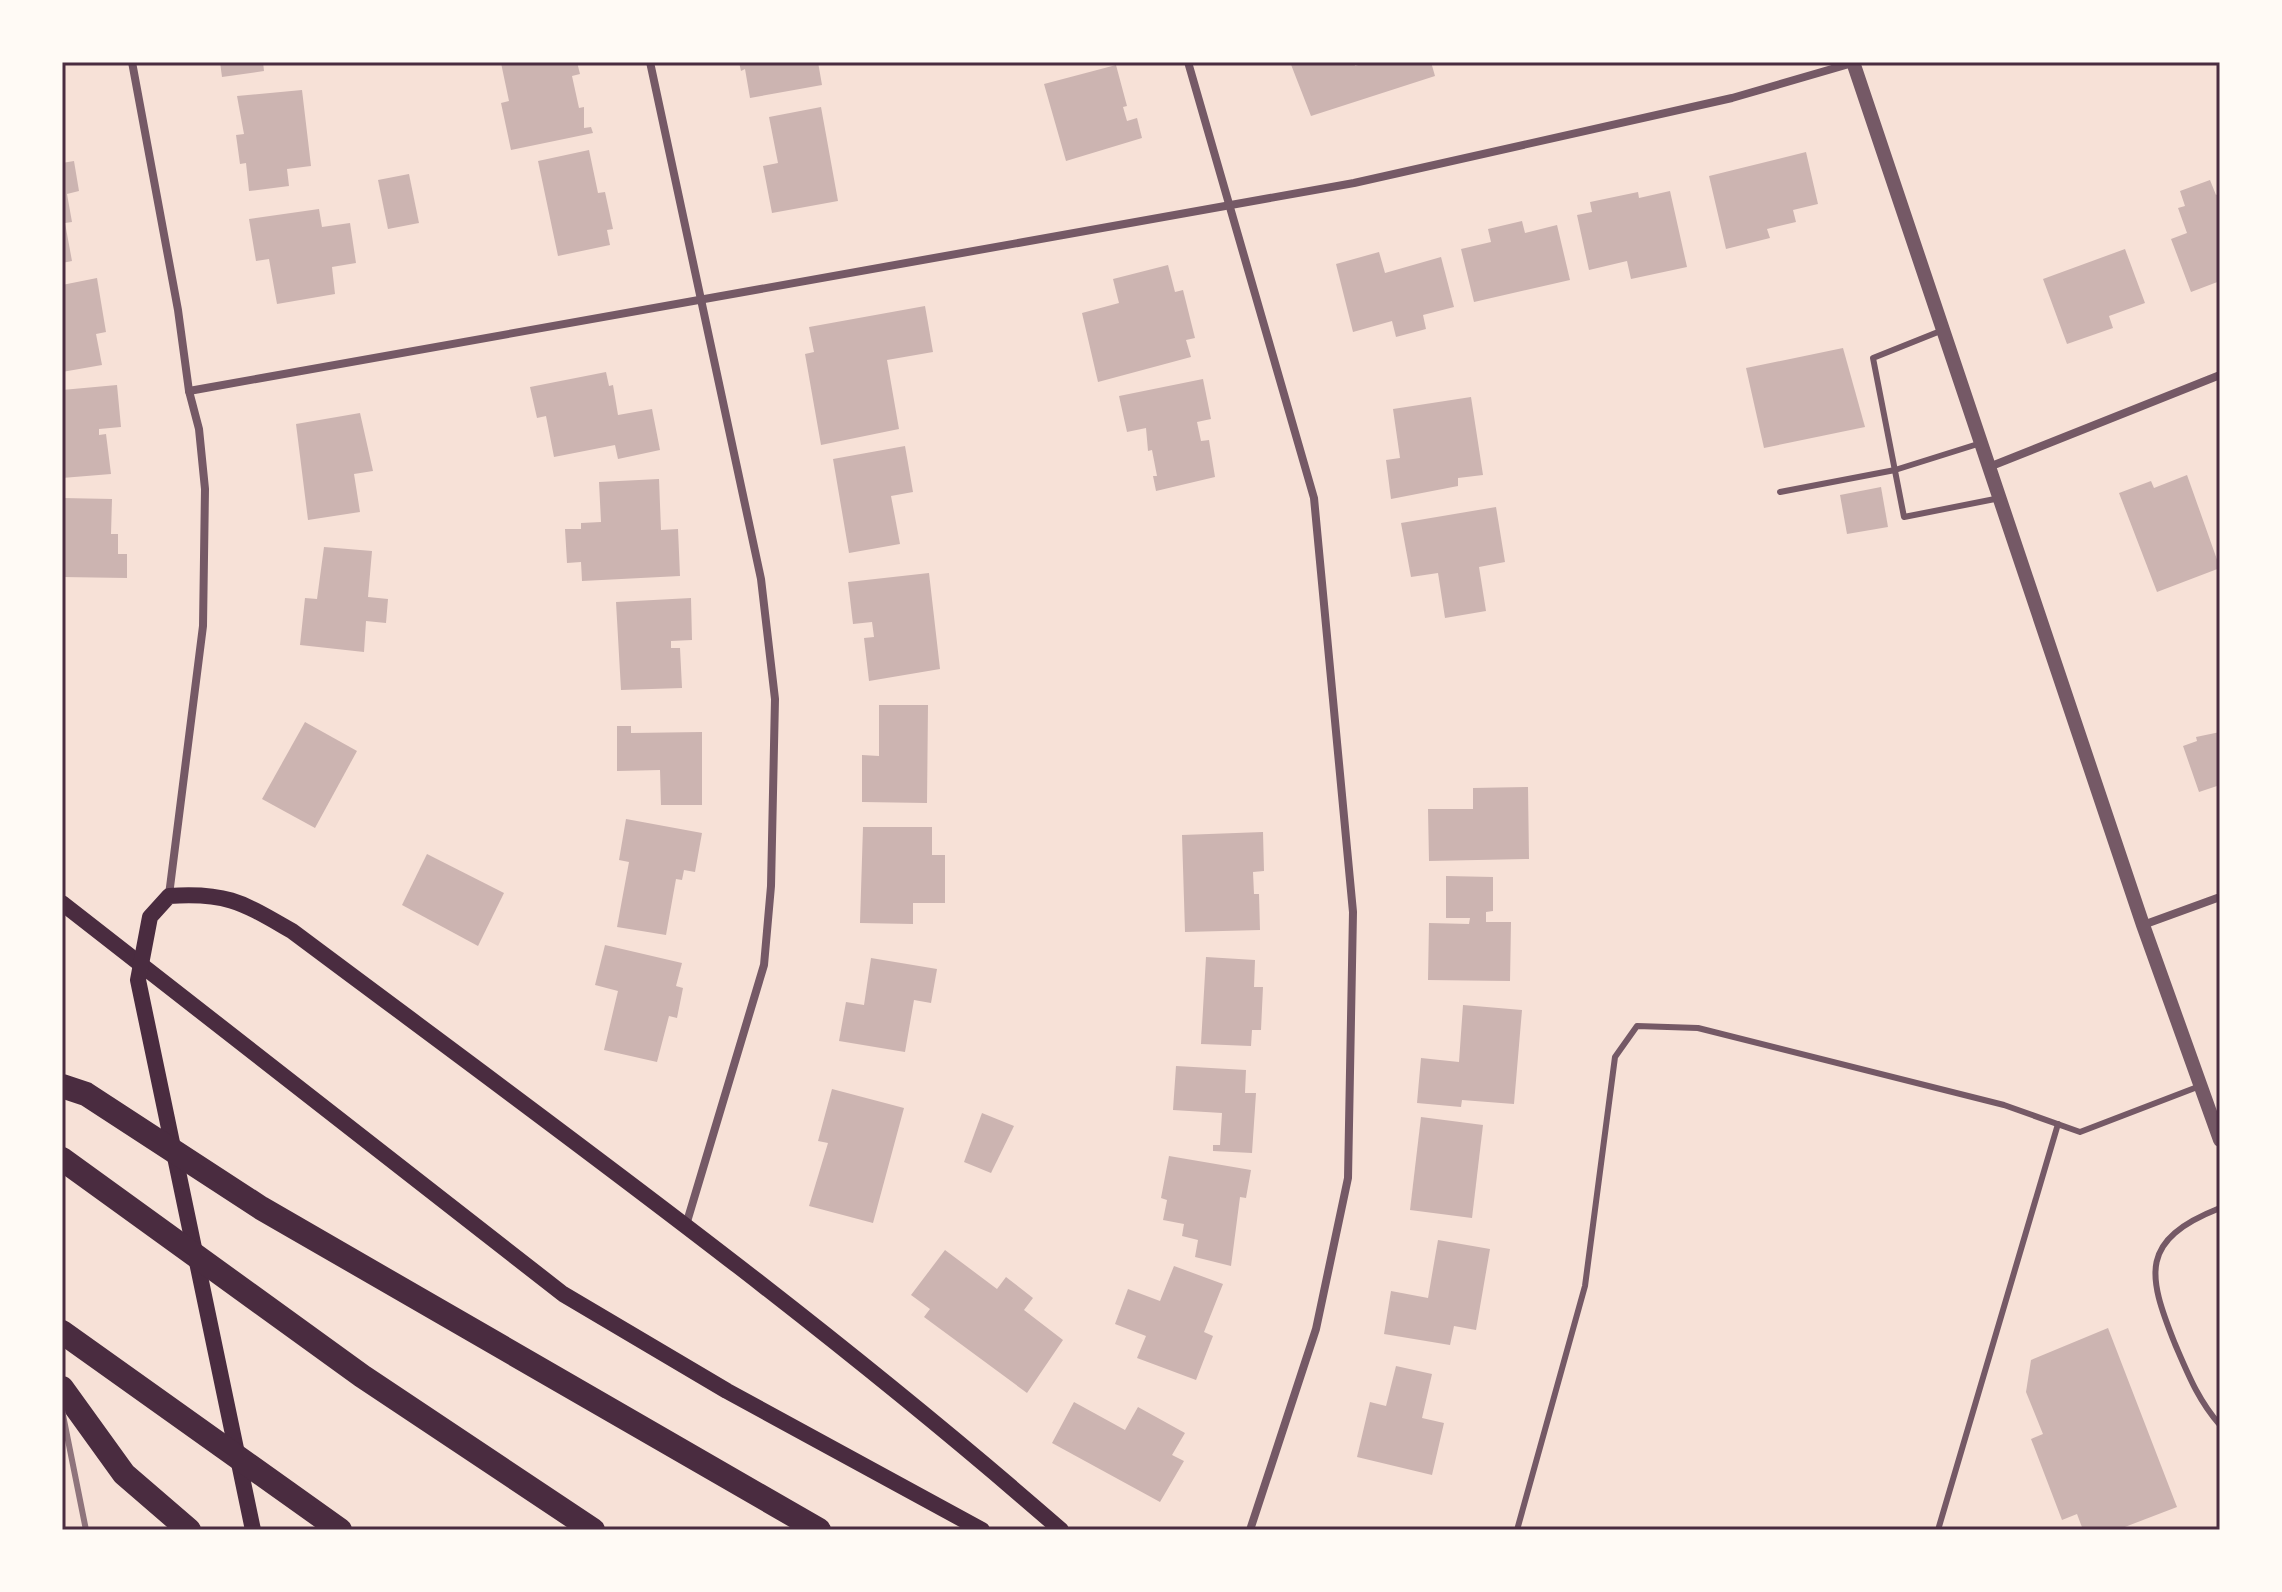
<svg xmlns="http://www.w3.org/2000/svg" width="2282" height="1592" font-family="Ubuntu,sans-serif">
  <rect width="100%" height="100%" fill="#f7e1d7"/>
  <g fill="#ccb4b1">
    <path d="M220 62H263L264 71 222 77Z"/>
    <path d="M577 62 580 74 572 76 579 108 584 107V128L591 127 593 133 511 150 501 103 509 101 501 63Z"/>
    <path d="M739 62H818L822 85 750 98 745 69 741 71Z"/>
    <path d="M1290 62H1354L1355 66 1368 62H1431L1435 76 1311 116Z"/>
    <path d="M1116 65 1127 106 1123 107 1127 121 1137 118 1142 138 1066 161 1044 84Z"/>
    <path d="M302 90 311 166 287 169 289 186 249 191 246 163 240 164 236 135 244 134 237 96Z"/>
    <path d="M821 107 838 201 772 213 763 166 778 163 769 117Z"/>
    <path d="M589 150 598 193 605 192 613 229 607 230 610 245 558 256 538 161Z"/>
    <path d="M1806 152 1818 204 1793 210 1796 222 1767 229 1770 238 1726 249 1709 176Z"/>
    <path d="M74 161 79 191 67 194 72 222 65 223 72 261 62 263V163Z"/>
    <path d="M409 174 419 223 388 229 378 180Z"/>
    <path d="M2210 180 2216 195 2220 193V281L2191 292 2171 239 2187 233 2178 208 2185 206 2180 191Z"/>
    <path d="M1670 191 1687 267 1631 279 1627 261 1589 270 1577 215 1592 212 1590 202 1638 192 1639 198Z"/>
    <path d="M319 209 322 227 350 223 356 263 332 267 335 294 277 304 269 259 256 261 249 219Z"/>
    <path d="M1522 221 1525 233 1557 225 1570 280 1474 302 1461 249 1491 242 1488 229Z"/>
    <path d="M2125 249 2145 303 2109 316 2113 328 2067 344 2043 279Z"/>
    <path d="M1379 252 1385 273 1441 257 1454 307 1423 315 1426 329 1396 337 1392 321 1353 332 1336 264Z"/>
    <path d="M1168 265 1175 292 1183 290 1195 338 1186 340 1191 357 1098 382 1082 313 1119 303 1113 279Z"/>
    <path d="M97 278 106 332 96 334 102 365 62 372V285Z"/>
    <path d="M925 306 933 352 887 360 899 429 821 445 805 354 814 352 809 327Z"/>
    <path d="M1843 348 1865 427 1764 448 1746 368Z"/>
    <path d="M606 372 609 386 613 385 618 415 652 409 660 450 618 459 615 445 554 457 546 416 537 418 530 387Z"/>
    <path d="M1203 379 1211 419 1197 422 1201 441 1209 440 1215 477 1156 491 1153 476H1157L1152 450 1148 451 1146 428 1127 432 1119 396Z"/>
    <path d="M117 385 121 427 99 429V435L106 434 111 474 62 478V390Z"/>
    <path d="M1471 397 1483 475 1458 478V486L1391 499 1386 460 1400 458 1393 409Z"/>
    <path d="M360 413 373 471 354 474 360 512 308 520 296 424Z"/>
    <path d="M905 446 913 492 891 496 900 544 849 553 833 459Z"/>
    <path d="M2187 475 2220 568 2157 592 2119 493 2151 481 2154 488Z"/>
    <path d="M659 479 661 530 678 529 680 576 582 581 581 562 567 563 565 529H581V523L601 522 599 482Z"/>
    <path d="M1881 487 1888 527 1847 534 1840 495Z"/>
    <path d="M62 498 112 499 111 534H118V554H127V578L62 577Z"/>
    <path d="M1496 507 1505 562 1479 567 1486 611 1445 618 1438 573 1411 577 1401 523Z"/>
    <path d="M324 547 372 551 368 597 388 599 386 623 366 621 364 652 300 645 305 598 317 599Z"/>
    <path d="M929 573 940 669 869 681 864 638 874 637 872 622 853 624 848 582Z"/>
    <path d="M691 598 692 640 671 641V648H680L682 688 621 690 616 602Z"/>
    <path d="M879 705H928L927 803 862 802V755L879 756Z"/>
    <path d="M305 722 357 751 315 828 262 799Z"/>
    <path d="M617 726H631V733L702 732V805H661L660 770 617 771Z"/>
    <path d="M2220 732V785L2199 792 2183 746 2197 741 2196 737Z"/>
    <path d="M1528 787 1529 859 1429 861 1428 809H1473V788Z"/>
    <path d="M626 819 702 833 695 872 684 870 682 880 676 879 666 935 617 927 629 862 619 860Z"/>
    <path d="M863 827H932V855H945V903H913V924L860 923Z"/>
    <path d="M1263 832 1264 871 1253 872 1254 894H1259L1260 930 1185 932 1182 835Z"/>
    <path d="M427 854 504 893 478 946 402 905Z"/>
    <path d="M1446 876 1493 877V911L1486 912V922H1511L1510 981 1428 980 1429 923 1469 924 1470 918H1446Z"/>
    <path d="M605 945 682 963 676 986 683 988 677 1018 669 1016 657 1062 604 1050 618 991 595 985Z"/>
    <path d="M1206 957 1255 960 1254 987H1263L1261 1030H1252L1251 1046 1201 1044Z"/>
    <path d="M871 958 937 969 931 1003 914 1000 905 1052 839 1041 846 1002 864 1005Z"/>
    <path d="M1463 1005 1522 1010 1514 1104 1462 1100 1461 1107 1417 1103 1421 1058 1459 1062Z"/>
    <path d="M1176 1066 1246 1070 1245 1093H1256L1252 1153 1213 1151V1145H1220L1222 1113 1173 1110Z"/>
    <path d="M832 1089 904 1108 873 1223 809 1206 828 1143 818 1141Z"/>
    <path d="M982 1113 1014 1126 991 1173 964 1162Z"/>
    <path d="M1421 1117 1483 1125 1472 1218 1410 1210Z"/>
    <path d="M1169 1156 1251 1170 1246 1198 1240 1197 1231 1266 1195 1257 1198 1240 1182 1236 1184 1224 1163 1220 1167 1200 1161 1198Z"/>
    <path d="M1438 1240 1490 1249 1476 1330 1454 1326 1450 1345 1384 1334 1391 1291 1428 1298Z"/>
    <path d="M945 1250 997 1289 1006 1277 1033 1298 1024 1310 1063 1340 1027 1393 924 1317 930 1309 911 1295Z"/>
    <path d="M1174 1266 1223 1284 1204 1332 1213 1336 1196 1380 1137 1358 1146 1336 1115 1324 1128 1289 1160 1301Z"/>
    <path d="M2108 1328 2177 1507 2117 1530H2083L2077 1514 2062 1520 2031 1439 2043 1434 2026 1392 2031 1360Z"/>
    <path d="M1396 1366 1432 1374 1422 1418 1444 1423 1432 1475 1357 1457 1370 1402 1386 1406Z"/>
    <path d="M1074 1402 1125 1430 1138 1407 1185 1433 1172 1455 1184 1461 1160 1502 1052 1443Z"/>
  </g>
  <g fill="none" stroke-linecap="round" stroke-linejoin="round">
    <g stroke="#755966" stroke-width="6">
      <path d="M1943 330 1873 358 1904 517 2000 498"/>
      <path d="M1780 492 1895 470 1981 443"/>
      <path d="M2220 1208C2139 1240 2147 1274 2175 1344 2188 1374 2198 1400 2220 1425"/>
      <path d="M1517 1530 1585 1286 1615 1057 1637 1026 1698 1028 2004 1105 2080 1132 2200 1086"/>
      <path d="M1938 1530 2058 1124"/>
    </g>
    <g stroke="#755966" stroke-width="8">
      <path d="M132 62 178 310 189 391 199 429 205 489 203 626 169 895"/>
      <path d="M650 62 761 579 775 699 771 886 764 965 686 1225"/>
      <path d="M1188 62 1314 498 1353 912 1348 1178 1316 1329 1250 1530"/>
      <path d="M189 391 1354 183 1732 98 1856 62"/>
      <path d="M1989 467 2220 375"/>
      <path d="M2143 925 2220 897"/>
    </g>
    <path stroke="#755966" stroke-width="14" d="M1853 62 2143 925 2220 1140"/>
    <g stroke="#4a2c40" stroke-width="16">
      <path d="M62 903 563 1294 727 1391 982 1530"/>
      <path d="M253 1530 138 980 150 917 169 896C228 892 243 903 292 931 553 1126 816 1316 1061 1530"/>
    </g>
    <g stroke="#4a2c40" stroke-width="24">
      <path d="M62 1086 86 1094 261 1208 819 1530"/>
      <path d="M62 1159 362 1376 593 1530"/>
      <path d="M62 1332 340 1530"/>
      <path d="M62 1388 124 1474 189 1530"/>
    </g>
    <path stroke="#8f747c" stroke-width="6" d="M62 1410 86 1530"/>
  </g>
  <rect width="2282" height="1592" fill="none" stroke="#fffaf5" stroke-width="128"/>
  <rect x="64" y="64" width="2154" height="1464" fill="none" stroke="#4a2c40" stroke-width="3"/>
</svg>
